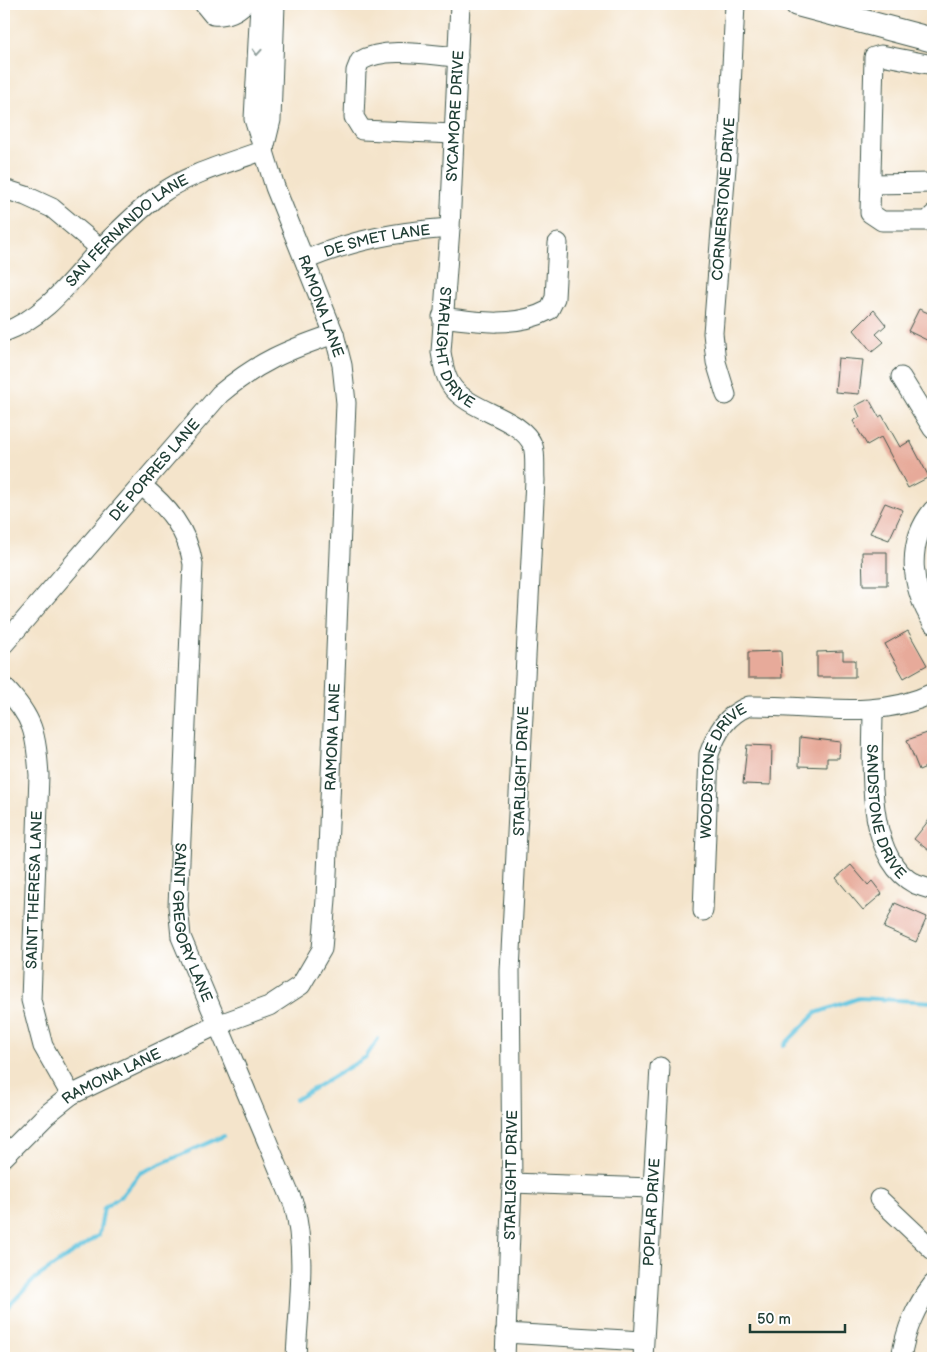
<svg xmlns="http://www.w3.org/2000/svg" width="937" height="1362" font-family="'Balsamiq Sans',sans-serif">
  <rect width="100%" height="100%" fill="#fff"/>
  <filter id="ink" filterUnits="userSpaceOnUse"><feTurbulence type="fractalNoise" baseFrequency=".02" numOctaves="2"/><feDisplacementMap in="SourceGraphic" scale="10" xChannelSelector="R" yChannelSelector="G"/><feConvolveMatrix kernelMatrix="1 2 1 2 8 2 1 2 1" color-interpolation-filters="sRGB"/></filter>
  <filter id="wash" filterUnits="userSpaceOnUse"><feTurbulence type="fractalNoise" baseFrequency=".0096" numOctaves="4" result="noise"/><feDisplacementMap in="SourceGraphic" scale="20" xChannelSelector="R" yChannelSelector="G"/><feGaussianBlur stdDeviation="1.12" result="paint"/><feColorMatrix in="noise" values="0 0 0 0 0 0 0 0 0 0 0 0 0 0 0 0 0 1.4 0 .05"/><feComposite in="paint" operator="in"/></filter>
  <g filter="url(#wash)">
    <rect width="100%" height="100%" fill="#f4e4cb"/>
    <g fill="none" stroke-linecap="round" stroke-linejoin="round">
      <g stroke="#61c4df" stroke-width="4">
        <path d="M784 1045 816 1013 859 998 933 1002"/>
        <path d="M295 1100 366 1057 378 1039"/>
        <path d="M4 1311 36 1278 99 1235 104 1208 122 1195 140 1173 224 1136"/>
      </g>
    </g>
    <g id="blocks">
      <g fill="#e7aa9a">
        <path d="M919 309 933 315V343L908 331Z"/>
        <path d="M874 310 886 325 876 334 884 342 872 352 854 330Z"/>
        <path d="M838 358 863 360 859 394 835 392Z"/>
        <path d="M869 399 879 417 882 415 900 447 910 441 929 477 908 488 881 437 867 445 853 421 860 417 855 406Z"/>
        <path d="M885 503 903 510 889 540 870 533Z"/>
        <path d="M862 552H887V585H863Z"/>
        <path d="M908 631 927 665 904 678 885 644Z"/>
        <path d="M781 651 782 678H748V652Z"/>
        <path d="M843 651V660H855V677H817V652Z"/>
        <path d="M933 731V764L919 770 907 740Z"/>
        <path d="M800 737 840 742 839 758H827V767L799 766Z"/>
        <path d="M747 745 772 746 771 785 743 784Z"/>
        <path d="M933 815V854L914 839Z"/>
        <path d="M851 865 868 885 872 881 882 894 863 910 836 878Z"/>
        <path d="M895 903 927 917 916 942 884 928Z"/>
      </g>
    </g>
  </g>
  <g filter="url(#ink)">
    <use href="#blocks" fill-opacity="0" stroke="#3f564b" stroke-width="1"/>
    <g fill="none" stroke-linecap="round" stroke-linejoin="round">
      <g stroke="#3f564b" stroke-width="21">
        <g id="minor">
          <path d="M204 4 213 15C225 16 235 13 244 4"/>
          <path id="s1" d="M460 4 450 228 441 352C443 364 445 378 453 388 472 412 522 418 533 446 536 455 534 470 535 480L510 971 512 1183 505 1358"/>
          <path d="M933 65 881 55 874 57 870 213 882 221H928L933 215"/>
          <path d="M454 134 362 130 354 117 356 71 360 61C386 46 429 55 458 57"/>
          <path d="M264 149 271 120 275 4"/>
          <path d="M871 184 933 183"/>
          <path d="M4 189 26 196 52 208 101 249"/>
          <path id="s2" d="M305 260C356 239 396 232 450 228"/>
          <path d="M442 317C477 322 517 328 549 310L555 298 558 243"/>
          <path id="s3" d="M4 332C46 317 71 280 100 249 118 231 139 210 159 195 189 173 229 163 264 150"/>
          <path d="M901 377 933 429"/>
          <path id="s4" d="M726 395 716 362 713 333 729 129 735 4"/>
          <path id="s5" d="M141 485C168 507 187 529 193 564L178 906 181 937 294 1205C307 1254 298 1309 296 1358"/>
          <path d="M933 510C905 544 911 588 933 623"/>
          <path id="s6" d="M4 644 220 394C258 362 287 350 334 334"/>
          <path d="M4 687C34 718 36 734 39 775L31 1000 43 1046 71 1095"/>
          <path id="s7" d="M873 710C873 759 863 857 915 884 920 886 927 888 933 890"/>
          <path id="s8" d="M703 911 709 754C717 732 726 715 749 706 811 705 876 721 933 693"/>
          <path id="s9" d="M4 1157 46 1115 71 1095 217 1025 269 1006 301 985 322 949 326 899 346 403 342 365 334 334 275 187 254 119 260 4"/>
          <path d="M512 1183 651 1188"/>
          <path d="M879 1199 933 1250"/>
          <path d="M505 1333 643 1341"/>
          <path id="s10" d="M643 1358 660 1067"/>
          <path d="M901 1358C906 1329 915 1307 933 1284"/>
        </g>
      </g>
      <g stroke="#3f564b" stroke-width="26">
        <path id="major" d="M797 4 933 40"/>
      </g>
      <use href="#minor" stroke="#fff" stroke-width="19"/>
      <use href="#major" stroke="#fff" stroke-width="24"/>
    </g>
    <defs><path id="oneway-chevron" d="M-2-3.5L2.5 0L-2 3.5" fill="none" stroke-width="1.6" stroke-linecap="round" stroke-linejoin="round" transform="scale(1.25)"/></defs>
    <use stroke="#8f9e9a" href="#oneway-chevron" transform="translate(257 52) rotate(94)"/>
  </g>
  <g text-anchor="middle" stroke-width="4" stroke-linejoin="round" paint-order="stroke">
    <g font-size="15" fill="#1f3d34" stroke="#fff">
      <text transform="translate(455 116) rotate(-87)" y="5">SYCAMORE DRIVE</text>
      <text dy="5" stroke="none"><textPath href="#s4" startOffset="198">CORNERSTONE DRIVE</textPath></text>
      <text dy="5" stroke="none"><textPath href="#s3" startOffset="161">SAN FERNANDO LANE</textPath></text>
      <text dy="5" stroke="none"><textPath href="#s2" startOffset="75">DE SMET LANE</textPath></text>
      <text transform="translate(321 306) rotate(70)" y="5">RAMONA LANE</text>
      <text dy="5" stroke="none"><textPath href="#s1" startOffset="348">STARLIGHT DRIVE</textPath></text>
      <text dy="5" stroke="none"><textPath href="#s6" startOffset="230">DE PORRES LANE</textPath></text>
      <text dy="5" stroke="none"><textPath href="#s9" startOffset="601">RAMONA LANE</textPath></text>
      <text transform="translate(521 771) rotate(-88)" y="5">STARLIGHT DRIVE</text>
      <text dy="5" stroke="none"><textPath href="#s8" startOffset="145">WOODSTONE DRIVE</textPath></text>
      <text dy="5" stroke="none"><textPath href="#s7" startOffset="104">SANDSTONE DRIVE</textPath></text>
      <text transform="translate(34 890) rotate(-88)" y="5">SAINT THERESA LANE</text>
      <text dy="5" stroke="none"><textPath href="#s5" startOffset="458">SAINT GREGORY LANE</textPath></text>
      <text dy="5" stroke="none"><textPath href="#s9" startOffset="136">RAMONA LANE</textPath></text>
      <text transform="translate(511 1175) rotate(-89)" y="5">STARLIGHT DRIVE</text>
      <text dy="5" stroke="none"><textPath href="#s10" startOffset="146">POPLAR DRIVE</textPath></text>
    </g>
  </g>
  <rect width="937" height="1362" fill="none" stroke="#fff" stroke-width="20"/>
  <path d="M750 1324v8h95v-8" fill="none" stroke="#1f3d34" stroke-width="2.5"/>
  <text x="757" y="1324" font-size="15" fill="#1f3d34" stroke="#ffffff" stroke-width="4" paint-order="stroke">50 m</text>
</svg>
